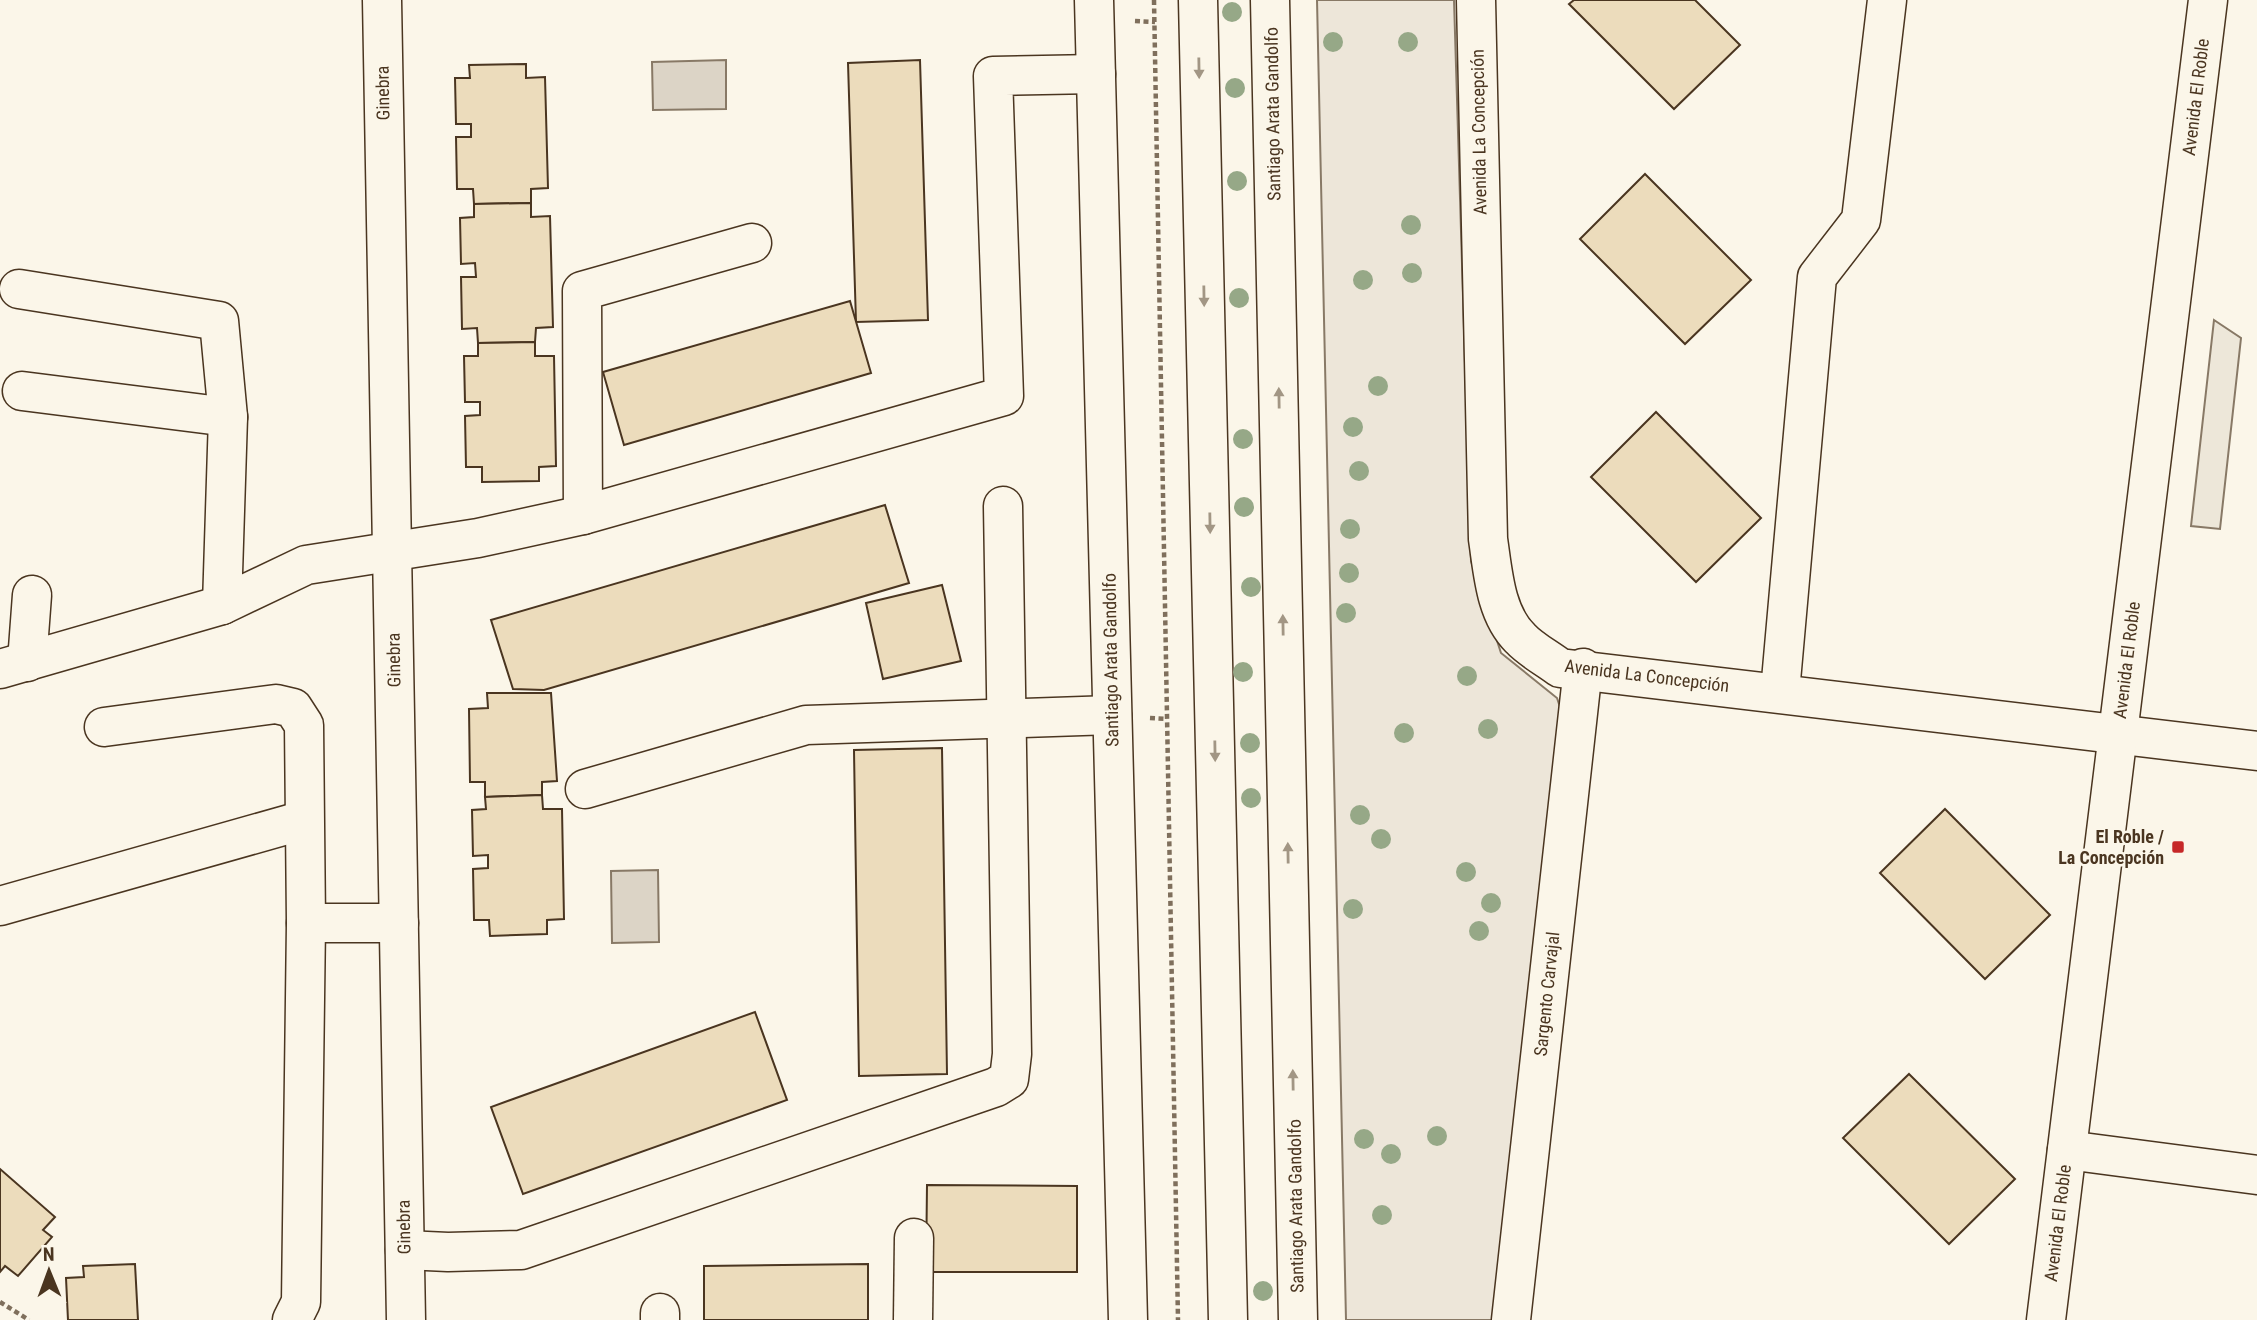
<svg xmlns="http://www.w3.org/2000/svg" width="2257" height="1320" font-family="'Roboto Condensed',sans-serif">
  <rect width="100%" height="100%" fill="#fbf6e9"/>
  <path fill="#ede6d9" stroke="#887966" stroke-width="2" d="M1317 0H1454L1471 561 1501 653 1557 698 1563 716 1498 1320H1346Z"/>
  <path fill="#ede7d9" stroke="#887966" stroke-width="2" d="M2214 320 2241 338 2220 529 2191 526Z"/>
  <g fill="#dcd4c6" stroke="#887966" stroke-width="2">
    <path d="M726 60V109L653 110 652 62Z"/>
    <path d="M658 870 659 942 612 943 611 871Z"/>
  </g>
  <g fill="#ecdcbc" stroke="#4a3520" stroke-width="2">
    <path d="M1574 0H1695L1740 45 1674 109 1569 4Z"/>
    <path d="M920 60 928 320 856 322 848 63Z"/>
    <path d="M526 64V78L545 77 548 188 531 189V203L474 204 473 189H457L456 137H471V124H456L455 78H470L469 65Z"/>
    <path d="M1645 174 1751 280 1685 344 1580 239Z"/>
    <path d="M531 203V217L550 216 553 327 536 328 535 342 478 343 477 328 462 329 461 277H476L475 263 461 264 460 218 474 217V204Z"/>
    <path d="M850 301 871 373 624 445 603 372Z"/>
    <path d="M535 342V356H554L556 466 539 467V481L482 482V467H466L465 416 480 415V402H465L464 356H478V343Z"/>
    <path d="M1656 412 1761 518 1696 582 1591 477Z"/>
    <path d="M885 505 909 583 544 690 513 689 491 620Z"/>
    <path d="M942 585 961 661 883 679 866 603Z"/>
    <path d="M487 693H551L557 781 542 782V795L485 797V782H470L469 709 488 708Z"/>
    <path d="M942 748 947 1074 859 1076 854 750Z"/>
    <path d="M542 795 543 809H562L564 919 547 920V934L490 936 489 920H474L473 869 488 868V855L473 856 472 810 486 809 485 797Z"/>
    <path d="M1945 809 2050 915 1985 979 1880 873Z"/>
    <path d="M755 1012 787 1100 523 1194 491 1107Z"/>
    <path d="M1909 1074 2015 1179 1949 1244 1843 1138Z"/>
    <path d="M0 1169 55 1217 43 1230 52 1237 18 1276 5 1266 0 1272Z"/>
    <path d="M927 1185 1077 1186V1272H926Z"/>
    <path d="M135 1264 138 1320H68L66 1278 84 1277 83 1266Z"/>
    <path d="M868 1264V1320H704V1266Z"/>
  </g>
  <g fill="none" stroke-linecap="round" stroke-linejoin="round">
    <g stroke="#4a3520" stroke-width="41">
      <g id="minor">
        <path d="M382 0 406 1320"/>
        <path d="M1094 0 1128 1320"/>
        <path d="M1476 0 1488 539C1493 572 1495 613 1520 638 1531 650 1547 658 1560 668L2257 751"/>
        <path d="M19 289 219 321 228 417 222 605 306 565 478 538 583 515 1004 396 993 76 1096 74"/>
        <path d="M22 391 228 417"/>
        <path d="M583 515 582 291 752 243"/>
        <path d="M27 662 32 595"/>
        <path d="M0 669 222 605"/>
        <path d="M1780 692 1817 277 1861 220 1887 0"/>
        <path d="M104 727 276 704 293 708 304 725 306 923 301 1302 292 1320"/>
        <path d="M585 789 806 725 1112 715"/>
        <path d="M0 906 304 820"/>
        <path d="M306 923H399"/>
        <path d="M2067 1150 2257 1175"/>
        <path d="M405 1250 448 1252 521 1250 996 1087 1009 1079 1012 1054 1003 506"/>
        <path d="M660 1320V1313"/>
        <path d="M913 1320 914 1238"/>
        <path d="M1511 1320 1583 668"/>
        <path d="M2046 1320 2208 0"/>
      </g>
    </g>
    <g stroke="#4a3520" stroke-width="41">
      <g id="major">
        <path d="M1198 0 1228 1320"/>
        <path d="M1270 0 1298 1320"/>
      </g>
    </g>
    <g stroke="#7f6f5c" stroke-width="4.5" stroke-dasharray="5 3.5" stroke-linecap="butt">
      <path d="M1154 0 1178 1320"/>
      <path d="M1135 21 1155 22"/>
      <path d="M1150 718 1167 719"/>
      <path d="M0 1302 29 1320"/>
    </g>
    <use href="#minor" stroke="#fbf6e9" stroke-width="38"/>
    <use href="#major" stroke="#fbf6e9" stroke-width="38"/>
  </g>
  <g fill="#96a887">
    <circle cx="1232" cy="12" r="10"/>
    <circle cx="1333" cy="42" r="10"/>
    <circle cx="1408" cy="42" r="10"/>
    <circle cx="1235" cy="88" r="10"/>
    <circle cx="1237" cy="181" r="10"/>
    <circle cx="1411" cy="225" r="10"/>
    <circle cx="1412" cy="273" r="10"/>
    <circle cx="1363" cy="280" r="10"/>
    <circle cx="1239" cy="298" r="10"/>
    <circle cx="1378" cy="386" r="10"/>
    <circle cx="1353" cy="427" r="10"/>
    <circle cx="1243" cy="439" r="10"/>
    <circle cx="1359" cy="471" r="10"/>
    <circle cx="1244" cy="507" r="10"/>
    <circle cx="1350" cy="529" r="10"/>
    <circle cx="1349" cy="573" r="10"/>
    <circle cx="1251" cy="587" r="10"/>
    <circle cx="1346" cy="613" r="10"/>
    <circle cx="1243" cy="672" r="10"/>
    <circle cx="1467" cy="676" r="10"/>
    <circle cx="1488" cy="729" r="10"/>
    <circle cx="1404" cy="733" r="10"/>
    <circle cx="1250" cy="743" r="10"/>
    <circle cx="1251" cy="798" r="10"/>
    <circle cx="1360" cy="815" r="10"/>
    <circle cx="1381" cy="839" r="10"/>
    <circle cx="1466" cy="872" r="10"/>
    <circle cx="1491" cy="903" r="10"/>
    <circle cx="1353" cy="909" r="10"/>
    <circle cx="1479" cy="931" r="10"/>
    <circle cx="1437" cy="1136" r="10"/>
    <circle cx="1364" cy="1139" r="10"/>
    <circle cx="1391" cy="1154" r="10"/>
    <circle cx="1382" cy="1215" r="10"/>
    <circle cx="1263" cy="1291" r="10"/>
  </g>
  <defs><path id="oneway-solid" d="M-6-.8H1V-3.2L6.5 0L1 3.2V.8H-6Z" transform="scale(1.75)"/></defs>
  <g fill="#a29684">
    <use href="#oneway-solid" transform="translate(1199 68) rotate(89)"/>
    <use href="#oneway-solid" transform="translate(1204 296) rotate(89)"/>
    <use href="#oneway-solid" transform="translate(1279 398) rotate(-91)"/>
    <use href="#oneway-solid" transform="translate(1210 523) rotate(89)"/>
    <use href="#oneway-solid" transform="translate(1283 625) rotate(-91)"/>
    <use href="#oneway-solid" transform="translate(1215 751) rotate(89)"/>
    <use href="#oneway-solid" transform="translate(1288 853) rotate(-91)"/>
    <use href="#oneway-solid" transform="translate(1293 1080) rotate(-91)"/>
  </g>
  <rect fill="#c62828" stroke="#fbf6e9" stroke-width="2.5" x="2171" y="840" width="14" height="14" rx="3.5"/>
  <g text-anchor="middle" stroke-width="5" stroke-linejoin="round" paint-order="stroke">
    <g font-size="18" fill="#4a3520" stroke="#fbf6e9">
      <text transform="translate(383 93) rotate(-91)" y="6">Ginebra</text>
      <text transform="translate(2196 97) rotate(-83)" y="6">Avenida El Roble</text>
      <text transform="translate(1273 114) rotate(-91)" y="6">Santiago Arata Gandolfo</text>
      <text transform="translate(1479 132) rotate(-91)" y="6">Avenida La Concepción</text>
      <text transform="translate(394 660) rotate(-91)" y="6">Ginebra</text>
      <text transform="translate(1111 660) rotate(-91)" y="6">Santiago Arata Gandolfo</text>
      <text transform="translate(2127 660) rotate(-83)" y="6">Avenida El Roble</text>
      <text transform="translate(1647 676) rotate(7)" y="6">Avenida La Concepción</text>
      <text transform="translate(1547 994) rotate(-84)" y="6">Sargento Carvajal</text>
      <text transform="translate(1296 1206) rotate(-91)" y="6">Santiago Arata Gandolfo</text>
      <text transform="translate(2058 1223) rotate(-83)" y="6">Avenida El Roble</text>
      <text transform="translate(404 1227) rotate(-91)" y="6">Ginebra</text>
    </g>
    <g font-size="18" font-weight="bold" fill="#4a3520" stroke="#fbf6e9" text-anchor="end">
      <text x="2164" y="843">El Roble /<tspan x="2164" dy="21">La Concepción</tspan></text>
    </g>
  </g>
  <g transform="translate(49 1271) rotate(359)" stroke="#fbf6e9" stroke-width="5" paint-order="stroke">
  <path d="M0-5L12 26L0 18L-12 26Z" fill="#4a3520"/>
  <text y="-10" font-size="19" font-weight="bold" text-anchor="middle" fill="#4a3520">N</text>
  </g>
</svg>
